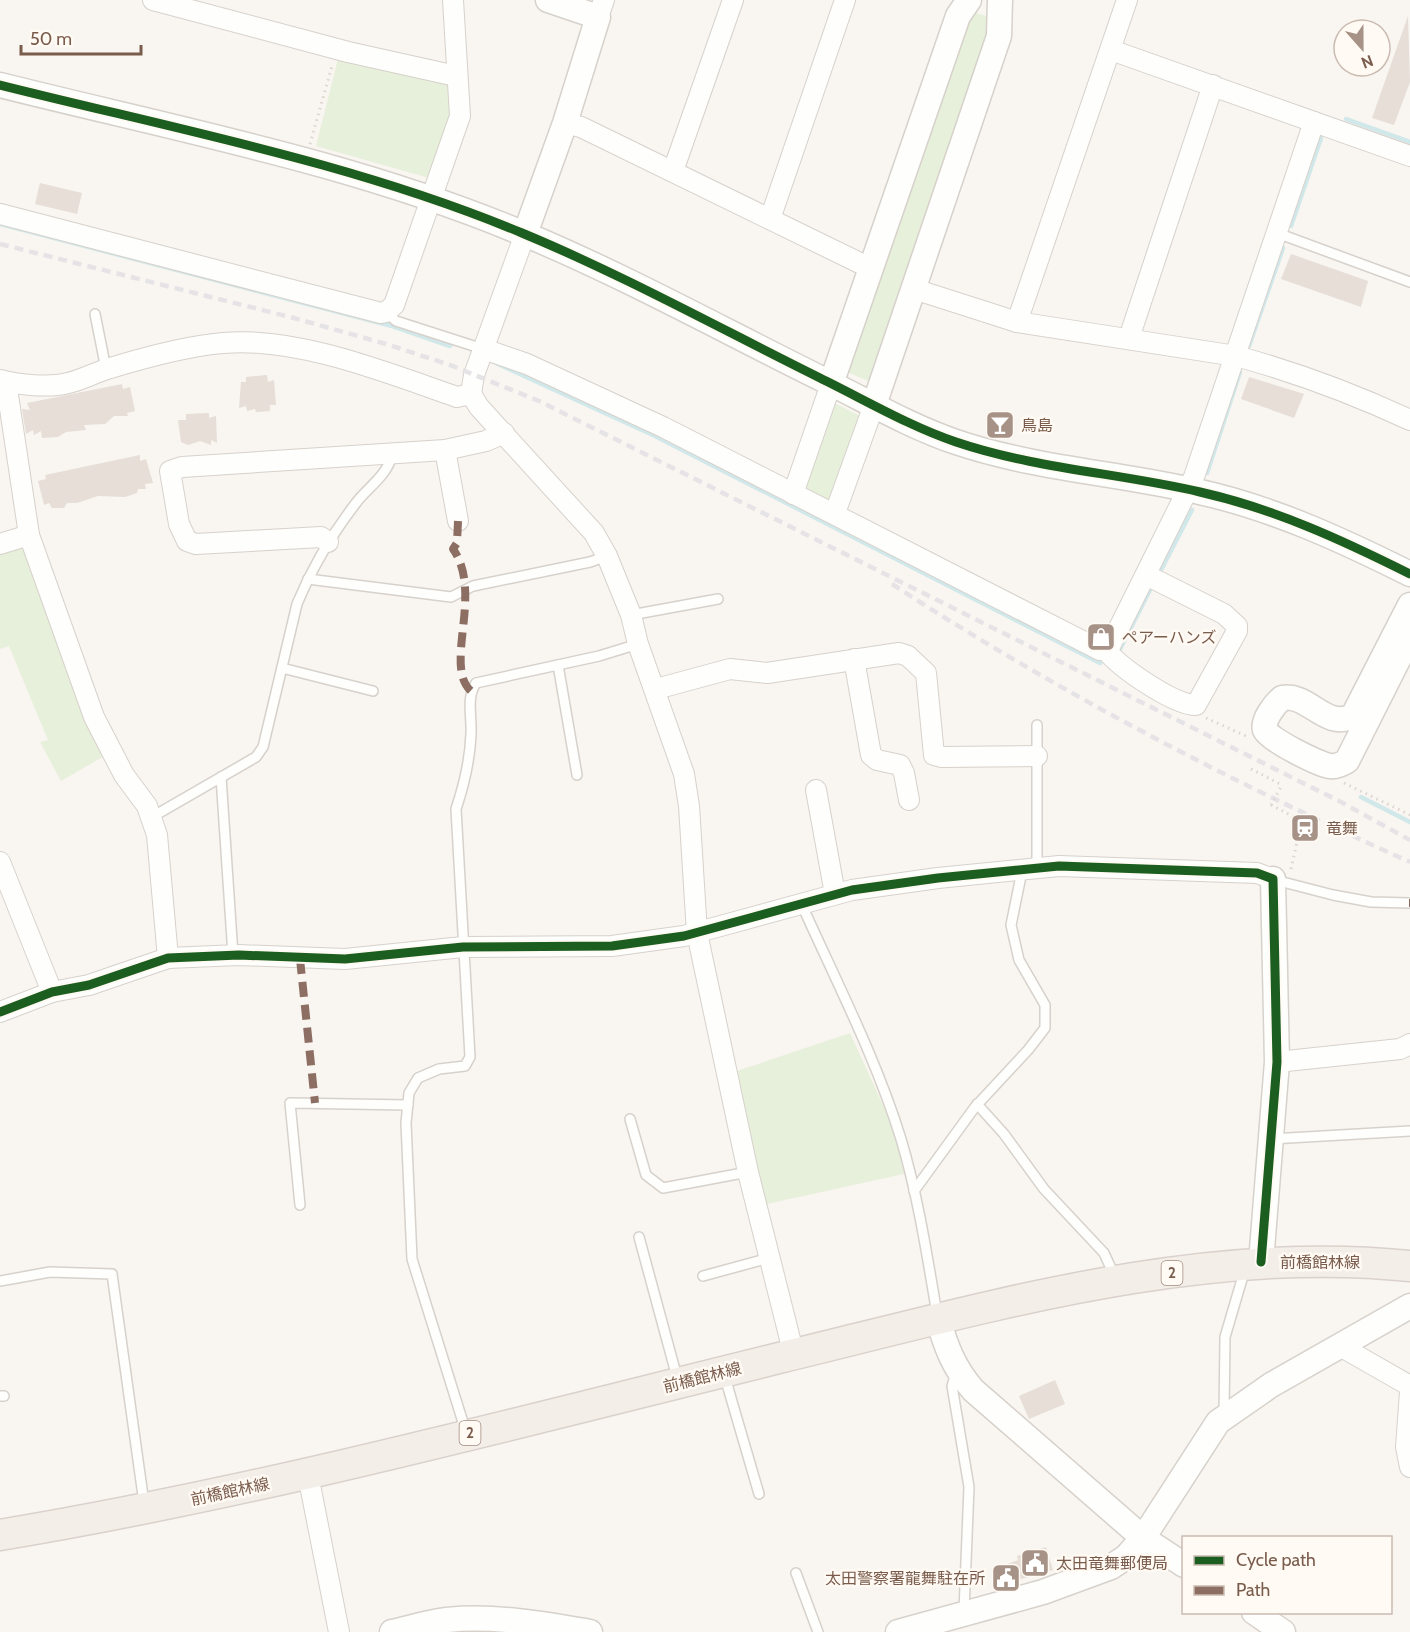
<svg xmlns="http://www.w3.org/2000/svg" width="1410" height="1632" font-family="Cabin,'Noto Sans JP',sans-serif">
  <rect width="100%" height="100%" fill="#f9f5f0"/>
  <g fill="#e7f0db">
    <path d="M971 12 991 17 993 34 876 384 842 370Z"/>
    <path d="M339 55 446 83C464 102 437 155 429 178L316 146Z"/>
    <path d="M832 402 864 418 830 501H828L804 488Z"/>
    <path d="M24 544 106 755 61 781 40 742 48 740 9 646 0 649V554Z"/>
    <path d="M850 1033 893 1127 904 1174 762 1205 734 1072Z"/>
  </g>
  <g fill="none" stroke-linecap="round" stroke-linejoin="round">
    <g stroke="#d0e8ea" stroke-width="4.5">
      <path d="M1346 119 1410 142"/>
      <path d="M0 224 392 326 450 346"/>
      <path d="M1291 226 1321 138"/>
      <path d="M1249 346 1283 248"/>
      <path d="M496 363 655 436 1100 663"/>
      <path d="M1207 473 1240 372"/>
      <path d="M1161 570 1192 510"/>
      <path d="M1120 649 1150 590"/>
      <path d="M1361 797 1410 822"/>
    </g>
  </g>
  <g fill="#e6ded7">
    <path d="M1408 16 1410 82 1394 125 1372 118Z"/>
    <path d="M40 183 82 193 77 214 35 204Z"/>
    <path d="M1291 254 1368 281 1361 307 1281 279Z"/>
    <path d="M267 375 268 382 274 380 276 405H270V411L256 412 255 409 247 411 246 406 239 408 241 382H246V377Z"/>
    <path d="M1249 377 1304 394 1294 418 1241 399Z"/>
    <path d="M122 384 123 389 130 387 135 411 127 413 128 416H114L105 424 84 425 86 430 66 432 58 437 42 438 41 431 34 435 33 430 26 434 22 409 30 410 27 403Z"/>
    <path d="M209 413V418L216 416 217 443 211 440V445L200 441 188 445 181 442 178 420H186V414Z"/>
    <path d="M140 455V461L146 459 153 483 145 484 146 489H138L137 493 125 497 98 496 77 503H67L64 508H52L49 503 44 505 38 481 46 479 45 475Z"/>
    <path d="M1301 819 1317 827 1311 838 1294 830Z"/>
    <path d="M1055 1380 1065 1404 1029 1419 1019 1396Z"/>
    <path d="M1046 1547 1053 1570 1000 1585 994 1569 1018 1560 1017 1556Z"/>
  </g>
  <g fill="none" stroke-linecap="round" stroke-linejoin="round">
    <g stroke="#d7d1cb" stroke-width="12">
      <g id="service">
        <path d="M1277 233 1410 282"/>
        <path d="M386 312 396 321 483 349"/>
        <path d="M95 314 106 369"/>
        <path d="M308 579 451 597 473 586 590 562 607 556"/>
        <path d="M631 615 718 599"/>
        <path d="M558 665 577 775"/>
        <path d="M282 668 373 691"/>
        <path d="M1037 725V869"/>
        <path d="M221 777 233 955"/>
        <path d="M152 817 256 757 263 747 297 604C312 568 332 534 356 503 368 487 387 476 392 455"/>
        <path d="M1275 880 1333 895 1371 902 1409 903"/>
        <path d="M801 903C836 981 876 1058 901 1139 918 1196 927 1255 937 1314"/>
        <path d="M977 1104 1004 1134 1044 1189 1104 1253 1115 1277"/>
        <path d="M630 1119 646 1175 663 1188 748 1172"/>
        <path d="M1271 1139 1410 1131"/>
        <path d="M914 1191 975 1107 1028 1050 1045 1028V1005L1019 960 1011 925 1022 871"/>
        <path d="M300 1205 290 1103 408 1105"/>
        <path d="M639 1237 678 1381"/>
        <path d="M703 1276 769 1258"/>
        <path d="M0 1281 50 1272 112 1274 144 1503"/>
        <path d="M956 1373 952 1386 969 1487 964 1611"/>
        <path d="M724 1374 759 1494"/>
        <path d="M0 1396H4"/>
        <path d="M1224 1414 1225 1337 1245 1269"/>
        <path d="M466 1432 412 1259 406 1123 409 1093 418 1078 439 1069 465 1066 470 1057 456 809C464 785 470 760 471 734 472 716 466 698 476 683L599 656 638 644"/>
        <path d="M796 1573 818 1632"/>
      </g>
    </g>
    <g stroke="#d7d1cb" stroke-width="22">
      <g id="minor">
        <path d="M153 0 348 52 456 76"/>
        <path d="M598 17 604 0"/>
        <path d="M1111 50 1410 156"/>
        <path d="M565 123 581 127 870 268"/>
        <path d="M673 171 733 0"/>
        <path d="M0 214 381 313 386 312 394 305 460 116 453 0"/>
        <path d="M770 219 845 0"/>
        <path d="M525 234 474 375 471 394 479 407 594 533 607 556 631 615 638 644 684 774 689 806 697 933 748 1172 794 1355"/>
        <path d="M914 289 1017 322 1236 356C1295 372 1354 394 1410 420"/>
        <path d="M1017 322 1127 0"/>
        <path d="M1129 338 1213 85"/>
        <path d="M484 349 527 364 663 427 1100 650H1106C1120 668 1174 705 1196 705L1237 631V626L1224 614 1146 575"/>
        <path d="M0 380C19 385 49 388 68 383 82 380 94 373 107 369 143 358 185 346 223 343 296 336 388 373 457 397L471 394"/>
        <path d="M6 382 29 535 94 717 124 775 147 806 157 835 168 958"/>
        <path d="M445 450 458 521"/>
        <path d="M793 494 831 384"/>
        <path d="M835 513 874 405"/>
        <path d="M328 542 321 537 196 544 187 541 179 524 170 471 182 467 445 450 486 441 504 433"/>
        <path d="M0 544 29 535"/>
        <path d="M1106 650 1110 646 1194 477 1314 122"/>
        <path d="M854 659 871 755 877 760 900 765 904 773 909 800"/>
        <path d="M656 689 730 669 767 673 899 653 908 656 926 673 934 755 941 757 1037 756"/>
        <path d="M816 790 835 894"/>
        <path d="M0 862 52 992"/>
        <path d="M0 1012 52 992 89 985 168 958 239 955 345 959 463 947 612 946 684 936 852 890 938 878 1059 866 1257 873 1273 879"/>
        <path d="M1277 1062 1400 1049 1410 1044"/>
        <path d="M1340 1346 1410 1386"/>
        <path d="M1410 1392 1406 1447 1410 1467"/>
        <path d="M308 1475 339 1632"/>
      </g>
    </g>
    <g stroke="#d7d1cb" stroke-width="27">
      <g id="tertiary">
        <path d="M0 85C175 129 355 163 522 233 623 275 721 329 820 378 865 400 909 426 956 442 1036 469 1119 473 1200 492 1275 509 1342 540 1410 574"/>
        <path d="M525 234 565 123 598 17 548 0"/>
        <path d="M831 384 958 16 969 0"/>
        <path d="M874 405 999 36 1000 0"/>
        <path d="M1410 605 1353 716C1325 730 1309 693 1282 698 1275 704 1262 720 1265 730 1268 739 1320 765 1330 766 1336 767 1342 764 1347 761L1410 636"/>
        <path d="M1261 1262 1277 1062 1273 879"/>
        <path d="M938 1319C946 1347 954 1368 973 1390L1143 1538 1184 1565"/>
        <path d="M1254 1612 1283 1632"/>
        <path d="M392 1632C410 1628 429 1622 447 1620 495 1615 542 1624 590 1632"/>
        <path d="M898 1632 1043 1592 1111 1567 1126 1557 1143 1538 1218 1422 1271 1385 1410 1306"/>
      </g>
    </g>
    <g stroke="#dad1cc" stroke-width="33">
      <path id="primary" d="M0 1535C264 1491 523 1421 783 1357 985 1308 1201 1244 1410 1266"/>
    </g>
    <g stroke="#dcd5d0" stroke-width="3" stroke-dasharray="1.5 4.5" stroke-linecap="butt">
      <path d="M310 144 332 66"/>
      <path d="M1206 718 1246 736"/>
      <path d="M1251 769 1282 785"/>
      <path d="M1344 783 1410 815"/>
      <path d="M1271 805 1300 820"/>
      <path d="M1291 869 1299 833"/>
    </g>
    <use href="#service" stroke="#fefefd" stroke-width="9"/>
    <use href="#minor" stroke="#fefefd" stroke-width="20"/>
    <use href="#tertiary" stroke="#fefefd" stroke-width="24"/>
    <use href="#primary" stroke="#f3eee8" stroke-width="30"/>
    <g stroke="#e6e3e7" stroke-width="4.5" stroke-dasharray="9 6" stroke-linecap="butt">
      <path d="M0 244 294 318 386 344 450 365 539 401 1339 801 1410 840"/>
      <path d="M892 584C1056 691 1231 782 1410 862"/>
    </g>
    <path stroke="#dcd5d0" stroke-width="3" stroke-dasharray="1.5 4.5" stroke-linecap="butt" d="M1271 805 1282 785"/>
    <g stroke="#8d6e63" stroke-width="8" stroke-dasharray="15 8" stroke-linecap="butt">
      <path d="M458 521 457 543 453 549C484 593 443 666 471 691"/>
      <path d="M1409 903H1410"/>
      <path d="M300 959 315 1103"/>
    </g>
    <g stroke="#fffaf3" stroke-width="13">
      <g id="cycleway">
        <path d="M0 85C175 129 355 163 522 233 623 275 721 329 820 378 865 400 909 426 956 442 1036 469 1119 473 1200 492 1275 509 1342 540 1410 574"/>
        <path d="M0 1012 52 992 89 985 168 958 239 955 345 959 463 947 612 946 684 936 852 890 938 878 1059 866 1257 873 1273 879 1277 1062 1261 1262"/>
      </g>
    </g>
    <use href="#cycleway" stroke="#1b5e20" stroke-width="9"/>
  </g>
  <defs>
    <g id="bar-square" transform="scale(1.5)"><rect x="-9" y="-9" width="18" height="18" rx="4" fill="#a69286" stroke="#fffaf3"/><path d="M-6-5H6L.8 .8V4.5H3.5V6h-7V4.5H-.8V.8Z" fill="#fff"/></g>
    <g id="shop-square" transform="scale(1.5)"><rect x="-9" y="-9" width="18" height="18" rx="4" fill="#a69286" stroke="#fffaf3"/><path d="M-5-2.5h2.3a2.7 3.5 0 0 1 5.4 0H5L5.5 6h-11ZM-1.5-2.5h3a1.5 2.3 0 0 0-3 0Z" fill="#fff"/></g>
    <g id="station-square" transform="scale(1.5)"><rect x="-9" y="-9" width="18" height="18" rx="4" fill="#a69286" stroke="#fffaf3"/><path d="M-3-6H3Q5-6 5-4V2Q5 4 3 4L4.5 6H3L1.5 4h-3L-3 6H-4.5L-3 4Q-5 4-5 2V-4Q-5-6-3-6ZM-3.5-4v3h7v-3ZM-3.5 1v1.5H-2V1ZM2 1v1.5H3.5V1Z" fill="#fff"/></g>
    <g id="civic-square" transform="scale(1.5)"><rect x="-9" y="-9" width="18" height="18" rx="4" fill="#a69286" stroke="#fffaf3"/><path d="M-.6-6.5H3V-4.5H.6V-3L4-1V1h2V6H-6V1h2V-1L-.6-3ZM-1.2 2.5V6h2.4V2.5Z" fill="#fff"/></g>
  </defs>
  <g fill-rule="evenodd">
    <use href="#bar-square" x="1000" y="425"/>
    <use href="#shop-square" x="1101" y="637"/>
    <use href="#station-square" x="1305" y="828"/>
    <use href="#civic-square" x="1035" y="1563"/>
    <use href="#civic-square" x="1006" y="1578"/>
  </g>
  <g text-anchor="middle" stroke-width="5" stroke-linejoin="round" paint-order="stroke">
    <g fill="#fffaf3" stroke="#a28b7f" stroke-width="1.5">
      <rect x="1161.5" y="1261" width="21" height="24" rx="4.5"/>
      <rect x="459.5" y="1421" width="21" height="24" rx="4.5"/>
    </g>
    <g font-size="15" font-weight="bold" fill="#7a5c4d">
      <text x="1172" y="1278">2</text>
      <text x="470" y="1438">2</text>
    </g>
    <g font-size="16" fill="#7a5c4d" stroke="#fffaf3" text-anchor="start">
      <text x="1021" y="431">鳥島</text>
      <text x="1122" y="643">ペアーハンズ</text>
      <text x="1326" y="834">竜舞</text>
      <text x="1056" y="1569">太田竜舞郵便局</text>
      <text x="985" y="1584" text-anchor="end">太田警察署龍舞駐在所</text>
    </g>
    <g font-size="16" fill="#7a5c4d" stroke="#fffaf3">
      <text x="1320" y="1268">前橋館林線</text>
      <text transform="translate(702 1377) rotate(-14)" y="6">前橋館林線</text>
      <text transform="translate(230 1491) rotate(-12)" y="6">前橋館林線</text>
    </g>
  </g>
  <rect x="1182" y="1536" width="210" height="78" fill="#fffaf3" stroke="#cabbb1" stroke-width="1.5"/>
  <rect x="1194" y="1556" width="30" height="9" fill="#1b5e20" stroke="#cabbb1" stroke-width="1.5"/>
  <text x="1236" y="1566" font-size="18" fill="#7a5c4d">Cycle path</text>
  <rect x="1194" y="1586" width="30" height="9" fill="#8d6e63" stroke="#cabbb1" stroke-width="1.5"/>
  <text x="1236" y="1596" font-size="18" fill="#7a5c4d">Path</text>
  <g transform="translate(1362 48) rotate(159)"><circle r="28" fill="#fffaf3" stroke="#cabbb1" stroke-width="1.5"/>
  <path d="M0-4.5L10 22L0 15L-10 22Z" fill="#a69286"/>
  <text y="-9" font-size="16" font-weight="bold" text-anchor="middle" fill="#7a5c4d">N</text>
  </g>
  <path d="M21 45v9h120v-9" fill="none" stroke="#7a5c4d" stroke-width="3"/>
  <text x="30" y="45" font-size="18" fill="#7a5c4d" stroke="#fffaf3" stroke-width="4.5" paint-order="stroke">50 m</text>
</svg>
